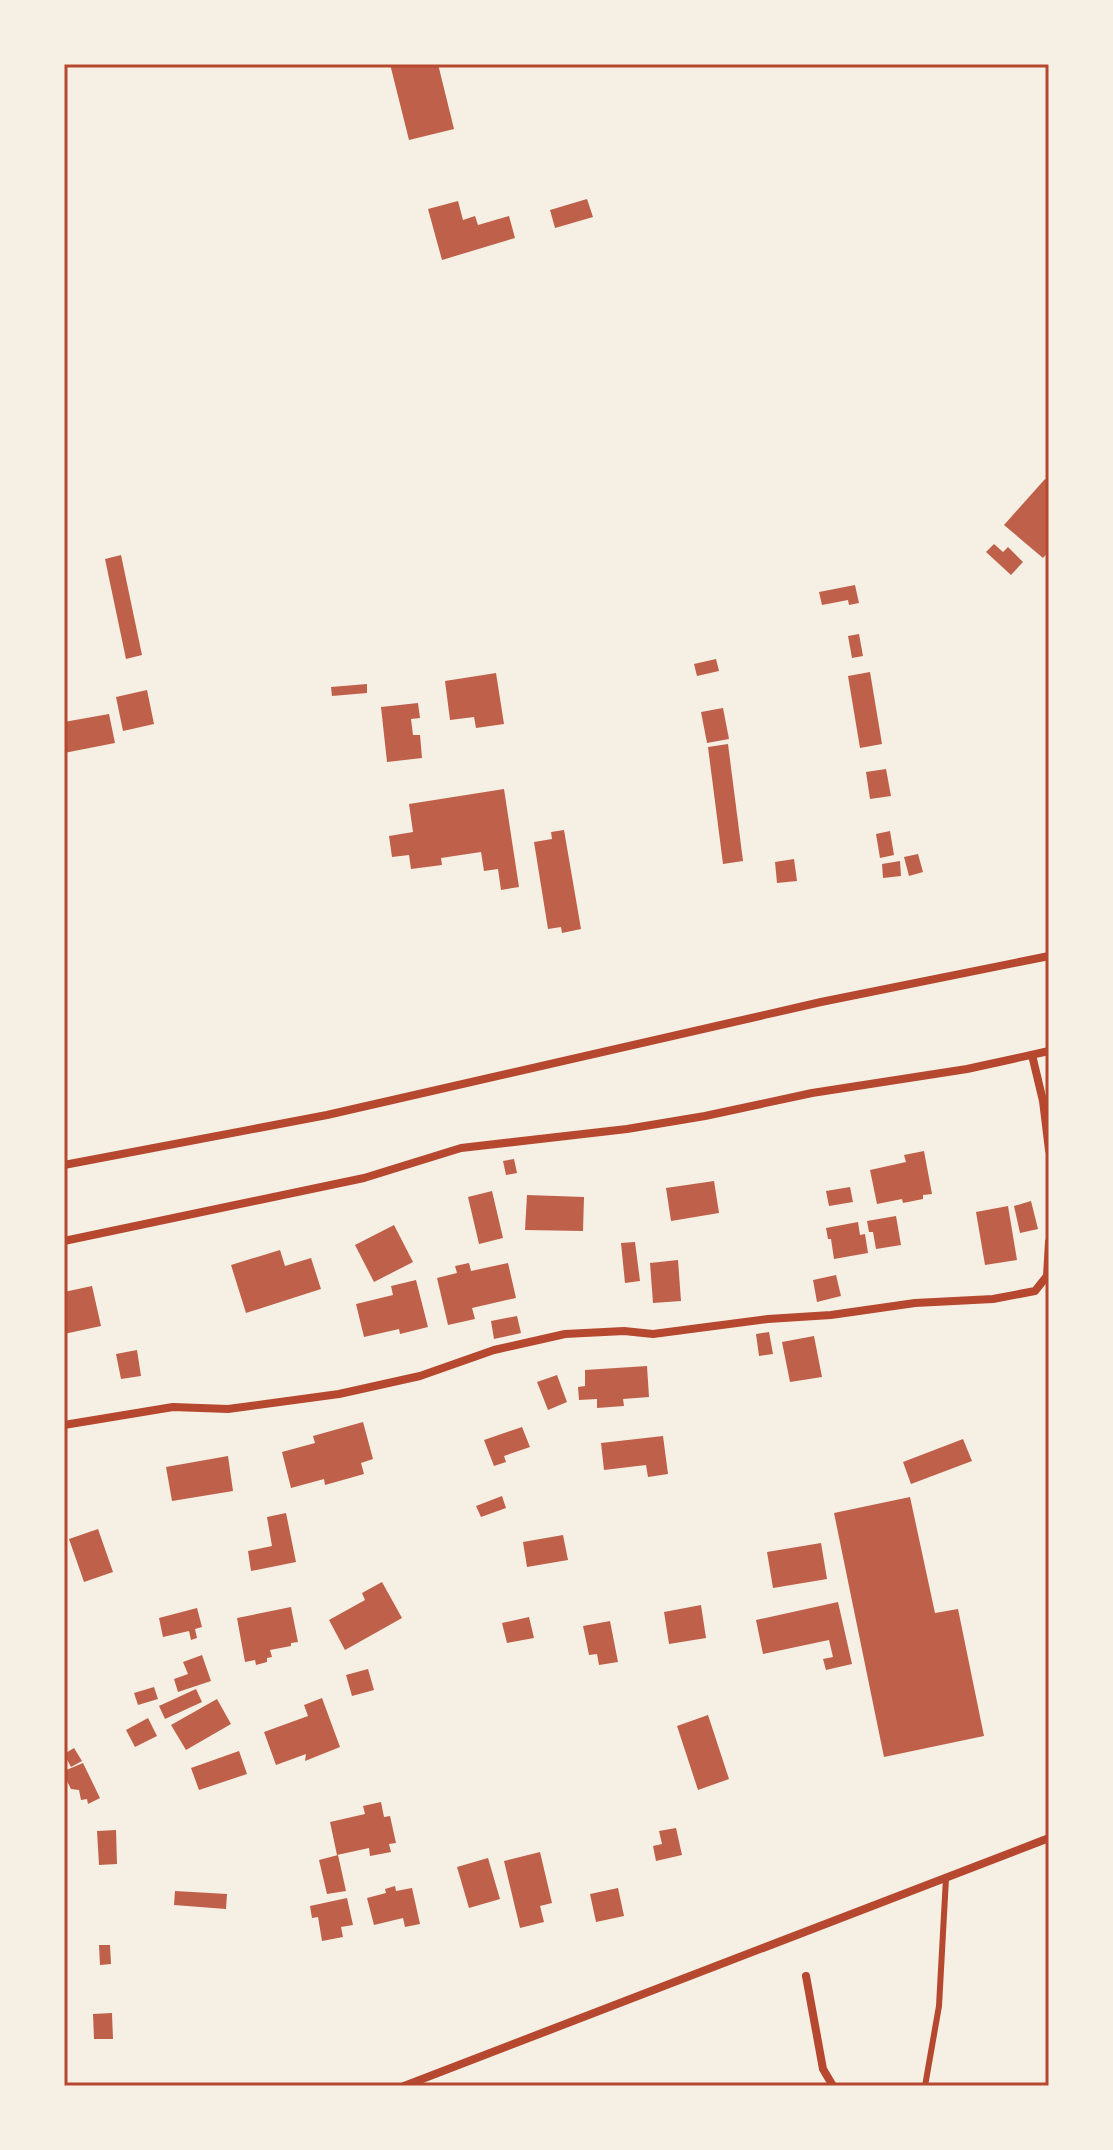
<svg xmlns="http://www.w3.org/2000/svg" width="1113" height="2150" font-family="'Fira Sans Condensed',sans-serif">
  <rect width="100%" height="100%" fill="#f6efe4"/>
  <g fill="#bf614a">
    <path d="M390 64H438L454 129 409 140Z"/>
    <path d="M587 199 593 217 555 228 550 210Z"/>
    <path d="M458 201 463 220 475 216 478 225 509 216 515 238 442 260 428 209Z"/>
    <path d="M1045 479 1049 482V551L1043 558 1004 525Z"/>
    <path d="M994 544 1003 552 1008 547 1023 562 1011 575 986 552Z"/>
    <path d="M121 555 142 655 126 659 105 559Z"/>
    <path d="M855 585 859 603 849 605 848 600 822 605 819 592Z"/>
    <path d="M859 634 863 656 852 658 848 636Z"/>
    <path d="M716 659 719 671 697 676 694 664Z"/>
    <path d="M870 672 882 744 860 748 848 676Z"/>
    <path d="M496 673 504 724 476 728 474 717 450 720 445 681Z"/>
    <path d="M367 684V693L332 696 331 687Z"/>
    <path d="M147 690 154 724 123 731 116 697Z"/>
    <path d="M418 703 420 718 411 719 413 735H420L422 758 387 762 381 707Z"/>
    <path d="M723 708 729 739 707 743 701 712Z"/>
    <path d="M109 714 115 743 64 753V722Z"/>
    <path d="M728 744 743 861 723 864 708 747Z"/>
    <path d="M886 769 891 796 870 799 866 772Z"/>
    <path d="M504 789 519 887 501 890 498 869 484 871 481 852 441 858 442 865 411 869 409 855 392 857 389 836 413 832 409 804Z"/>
    <path d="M564 830 581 929 562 933 561 927 548 929 534 842 552 839 551 832Z"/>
    <path d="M890 831 894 855 880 858 876 834Z"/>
    <path d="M918 854 923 872 909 876 904 857Z"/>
    <path d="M794 859 797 881 777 883 775 862Z"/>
    <path d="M900 861 901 876 883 878 882 864Z"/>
    <path d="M924 1151 932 1194 923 1195V1199L903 1203 902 1199 877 1204 870 1170 906 1162 904 1155Z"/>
    <path d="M514 1159 517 1173 506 1175 503 1161Z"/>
    <path d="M714 1181 719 1213 671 1221 666 1188Z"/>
    <path d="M850 1187 853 1202 829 1206 826 1191Z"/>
    <path d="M492 1191 503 1238 479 1244 468 1197Z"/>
    <path d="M527 1195 584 1197 583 1231 525 1230Z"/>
    <path d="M1031 1201 1038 1229 1020 1233 1014 1206Z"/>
    <path d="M1008 1206 1017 1260 985 1265 976 1212Z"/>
    <path d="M896 1216 901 1245 876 1249 873 1232H869L867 1221Z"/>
    <path d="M858 1222 860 1235 865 1234 868 1253 834 1259 831 1239H828L826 1228Z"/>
    <path d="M394 1225 413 1262 374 1282 355 1245Z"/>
    <path d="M635 1242 640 1281 625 1283 621 1243Z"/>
    <path d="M280 1250 285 1266 311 1258 321 1289 246 1313 231 1265Z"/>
    <path d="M678 1260 681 1301 653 1303 650 1263Z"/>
    <path d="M469 1263 471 1271 508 1263 516 1298 472 1308 475 1319 448 1325 437 1278 457 1273 455 1266Z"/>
    <path d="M836 1275 841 1296 817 1302 813 1280Z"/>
    <path d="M416 1280 428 1327 400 1334 399 1329 364 1337 356 1304 393 1295 391 1286Z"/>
    <path d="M92 1286 101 1326 64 1334V1292Z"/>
    <path d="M517 1316 521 1333 494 1339 491 1321Z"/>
    <path d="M769 1332 773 1354 759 1356 756 1334Z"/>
    <path d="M814 1336 822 1377 790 1382 782 1342Z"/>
    <path d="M137 1350 141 1376 121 1379 116 1354Z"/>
    <path d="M647 1366 649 1397 623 1399 624 1406 597 1408V1399L579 1400 578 1387 585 1386V1370Z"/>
    <path d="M557 1375 567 1402 548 1410 537 1382Z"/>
    <path d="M363 1422 373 1459 361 1463 364 1474 325 1485 324 1479 291 1488 282 1452 315 1443 313 1436Z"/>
    <path d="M522 1427 530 1447 504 1456 506 1462 494 1466 484 1440Z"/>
    <path d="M663 1436 668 1474 648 1477 646 1465 604 1470 601 1443Z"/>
    <path d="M963 1439 972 1461 911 1484 903 1462Z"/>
    <path d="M228 1456 233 1491 172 1501 166 1467Z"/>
    <path d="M502 1496 506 1508 481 1517 476 1506Z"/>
    <path d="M910 1497 935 1613 958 1609 984 1736 884 1757 834 1513Z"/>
    <path d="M286 1513 296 1562 251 1571 248 1551 272 1546 267 1517Z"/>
    <path d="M98 1529 113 1572 84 1582 69 1539Z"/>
    <path d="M563 1535 568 1560 527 1567 523 1542Z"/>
    <path d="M821 1543 827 1579 773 1588 767 1552Z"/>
    <path d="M382 1582 402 1618 345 1650 329 1620 365 1600 362 1593Z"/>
    <path d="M838 1602 852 1664 826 1670 823 1659 833 1657 829 1640 763 1654 756 1620Z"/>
    <path d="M701 1605 706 1638 669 1644 664 1612Z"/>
    <path d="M291 1607 298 1642 291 1643V1646L270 1650 272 1657 267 1658V1662L256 1665 255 1660 245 1662 237 1618Z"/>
    <path d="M197 1608 202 1627 195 1629 197 1638 191 1640 189 1631 163 1637 159 1618Z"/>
    <path d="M529 1617 534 1638 507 1643 502 1623Z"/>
    <path d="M610 1621 618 1662 599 1665 597 1654 589 1655 583 1626Z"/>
    <path d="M202 1655 211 1681 178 1692 174 1679 188 1674 183 1662Z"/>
    <path d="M368 1669 374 1690 352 1696 346 1675Z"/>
    <path d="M154 1687 158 1699 138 1705 134 1693Z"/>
    <path d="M196 1689 202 1702 165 1719 159 1706Z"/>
    <path d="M322 1698 340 1747 305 1761 306 1754 276 1765 264 1732 308 1716 304 1705Z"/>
    <path d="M217 1699 231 1724 186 1750 171 1725Z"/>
    <path d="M708 1715 729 1779 698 1790 677 1726Z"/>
    <path d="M148 1718 157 1736 135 1747 126 1730Z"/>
    <path d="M74 1748 82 1761 71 1767 64 1754Z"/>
    <path d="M239 1751 247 1774 199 1790 191 1768Z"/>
    <path d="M83 1763 100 1798 88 1804 87 1799 81 1800 79 1790 71 1789 64 1775V1771Z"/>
    <path d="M381 1802 384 1817 390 1816 396 1843 389 1844 391 1852 370 1856 369 1848 337 1855 330 1822 365 1814 363 1806Z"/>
    <path d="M676 1828 682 1855 656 1861 653 1846 662 1844 659 1831Z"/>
    <path d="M116 1830 117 1864 99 1865 97 1831Z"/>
    <path d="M540 1852 552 1903 540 1906 544 1922 520 1928 504 1861Z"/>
    <path d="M338 1855 346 1891 327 1894 319 1860Z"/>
    <path d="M488 1858 500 1899 469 1908 457 1867Z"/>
    <path d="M395 1886 396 1891 412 1888 420 1924 405 1927 403 1918 374 1925 367 1898 386 1893 385 1889Z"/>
    <path d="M618 1888 624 1916 596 1922 590 1894Z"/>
    <path d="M175 1891 227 1894 226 1909 174 1905Z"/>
    <path d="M347 1898 353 1925 341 1927 343 1937 322 1941 318 1917 312 1918 310 1906Z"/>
    <path d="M99 1945H110L111 1964 100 1965Z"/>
    <path d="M112 2013 113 2039H94L93 2014Z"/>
  </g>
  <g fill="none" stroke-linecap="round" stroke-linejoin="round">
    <path stroke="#b5482f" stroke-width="6" d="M925 2086 939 2006 946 1878"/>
    <g stroke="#b5482f" stroke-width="8">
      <path d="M1032 1055 1043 1101 1049 1150"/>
      <path d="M64 1165 327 1115 821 1002 1049 956"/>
      <path d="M64 1241 364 1178 461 1148 627 1129 705 1116 812 1093 967 1069 1049 1051"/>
      <path d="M64 1425 173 1407 228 1409 339 1394 420 1376 494 1350 565 1334 624 1331 653 1334 768 1319 831 1315 915 1303 993 1299 1035 1291 1047 1276 1049 1242"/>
      <path d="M806 1976 823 2069 833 2086"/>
      <path d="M404 2086 1049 1838"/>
    </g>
  </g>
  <rect width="1113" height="2150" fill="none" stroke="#f6efe4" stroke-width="132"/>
  <rect x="66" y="66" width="981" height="2018" fill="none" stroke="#b5482f" stroke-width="3"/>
</svg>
